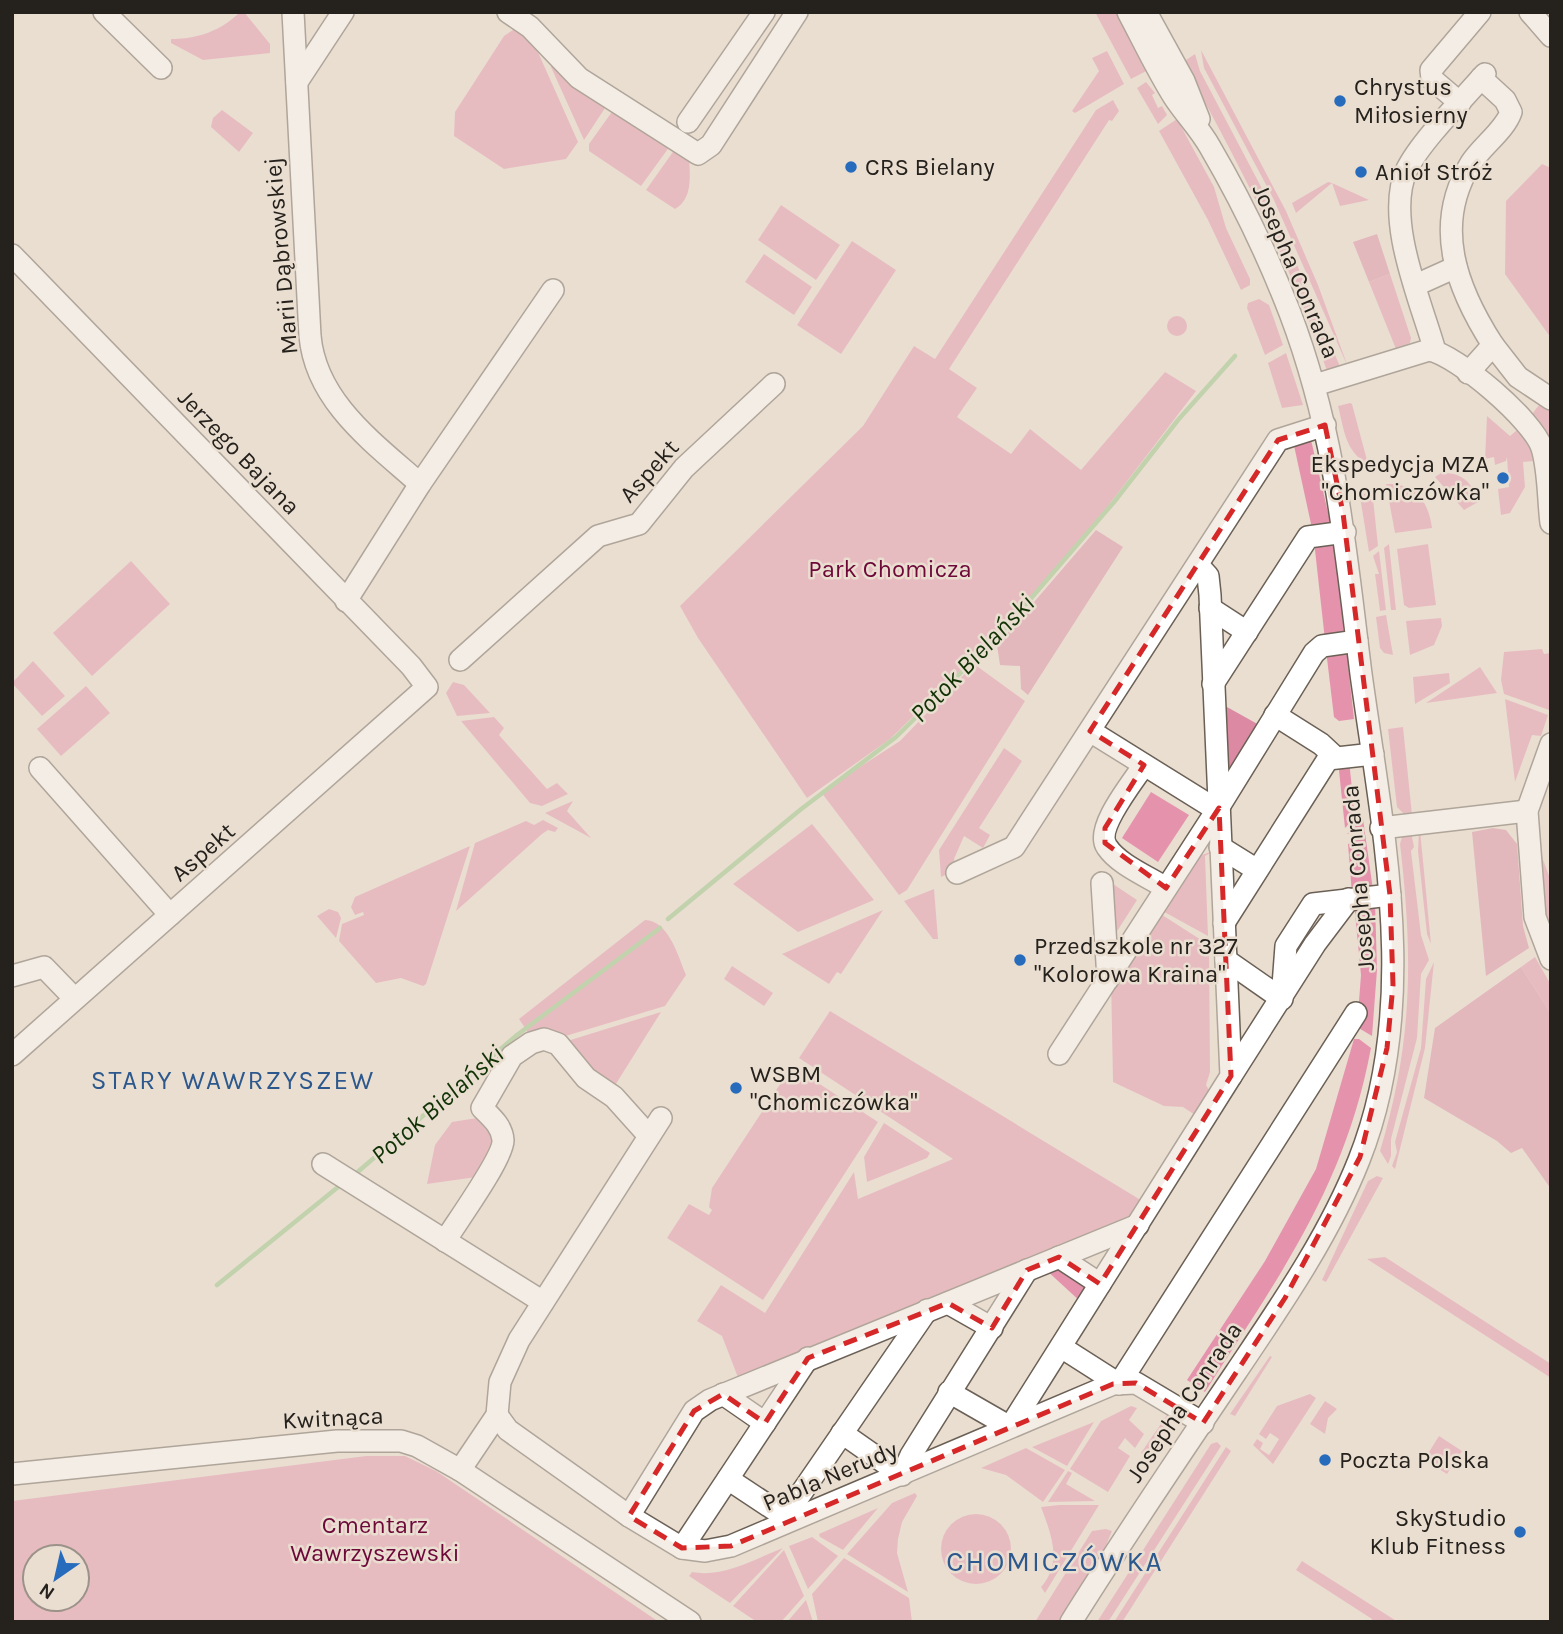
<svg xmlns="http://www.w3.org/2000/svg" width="1563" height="1634" font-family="Karla,sans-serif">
  <rect width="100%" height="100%" fill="#eaded1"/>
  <g fill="#e593ad" fill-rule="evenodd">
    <path d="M240 12H244L270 44V53L203 60 171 43V39C197 39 221 31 240 12Z"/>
    <path d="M1095 12H1119L1150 69 1131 79Z"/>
    <path d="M519 26 529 32 578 142 566 159 504 169 454 136 455 112 504 36Z"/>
    <path d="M1201 50 1286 211 1318 285 1348 367 1273 198 1204 68Z"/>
    <path d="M1107 51 1124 84 1075 113 1072 111 1099 71 1092 58Z"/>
    <path d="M1195 54 1200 71 1276 215 1341 369 1327 371C1290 261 1238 162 1183 62Z"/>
    <path d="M552 60 607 105 584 140 551 67Z"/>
    <path d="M1146 82 1155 93 1152 95 1158 108 1162 106 1167 115 1158 124 1137 88Z"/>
    <path d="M1113 100 1119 111 1112 121 1109 120 949 369 977 388 957 417 1011 454 1030 429 1081 470 1165 372 1196 391 1095 523 1012 620 890 739 807 798 698 638 680 606 863 426 914 346 935 359 1096 110Z"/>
    <path d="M614 109 670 146 641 186 589 151V144Z"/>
    <path d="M222 110 253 133 239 152 211 127 213 118Z"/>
    <path d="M1177 119 1214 187 1226 228 1250 279V285L1241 290 1208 220 1159 131Z"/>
    <path d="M675 149 689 157C690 176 693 199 675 209L646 190Z"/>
    <path d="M1542 164 1551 168V338L1505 274 1506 201Z"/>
    <path d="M1328 182 1332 183 1369 200 1340 206 1332 183 1296 213 1292 203Z"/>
    <path d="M781 205 840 245 816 280 758 240Z"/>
    <path d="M852 241 896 270 841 354 797 325Z"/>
    <path d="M764 254 812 287 794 315 745 282Z"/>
    <path d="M1390 274 1411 338 1410 343 1396 349 1369 282Z"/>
    <path d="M1259 299 1269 305 1283 345 1265 355 1247 308 1248 303Z"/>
    <circle cx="1177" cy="326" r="10"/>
    <path d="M1286 353 1303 405 1282 408 1268 363Z"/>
    <path d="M1543 400 1551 405V442L1532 414Z"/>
    <path d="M1350 403 1352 404 1368 464C1345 452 1344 429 1338 406Z"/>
    <path d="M1487 416 1510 436 1517 430 1530 447 1533 461 1523 462 1525 487 1510 513 1501 515 1498 489 1509 487 1507 457 1506 461 1495 465 1494 457 1485 459Z"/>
    <path d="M1311 440 1331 525 1313 533 1293 441Z"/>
    <path d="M1441 473C1462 472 1472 482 1478 502L1464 510 1435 477Z"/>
    <path d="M1386 484C1415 483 1428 500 1432 528L1395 533Z"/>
    <path d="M1372 489 1378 546 1369 552 1360 497Z"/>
    <path d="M1335 540 1344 634 1325 640 1314 541Z"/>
    <path d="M1389 544 1396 610H1391L1384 548Z"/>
    <path d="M1428 544 1436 605 1409 608 1404 605 1397 549Z"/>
    <path d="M1379 551 1386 610 1380 611 1375 574H1379L1373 556Z"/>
    <path d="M131 561 170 604 92 676 53 633Z"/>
    <path d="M1386 615 1393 655 1384 653 1380 648 1376 617Z"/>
    <path d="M1441 618 1442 626 1434 645 1410 655 1406 621Z"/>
    <path d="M1346 647 1354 719 1339 721 1334 717 1326 650Z"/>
    <path d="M1542 649 1544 654 1551 653 1549 710 1504 694 1501 680 1504 652Z"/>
    <path d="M33 661 65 696 42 716 12 683Z"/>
    <path d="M974 664 1025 701 907 890 899 895 821 792 900 741Z"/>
    <path d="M1480 667 1497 693 1426 703Z"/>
    <path d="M1449 673 1450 683 1415 704 1413 677Z"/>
    <path d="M453 682 464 685 490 713 457 716 446 693Z"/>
    <path d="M86 686 110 713 61 756 37 729Z"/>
    <path d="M1505 699 1548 715 1541 736 1532 735 1515 782Z"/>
    <path d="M494 717 504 728 499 735 547 789 557 783 568 794 542 806 530 803 461 721Z"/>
    <path d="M1403 727 1412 815H1405L1397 807 1388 729Z"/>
    <path d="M1004 748 1022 761 979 828 990 835 983 848 964 836 954 859 956 870 941 877 939 850Z"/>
    <path d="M1349 760 1355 818 1345 828 1338 761Z"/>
    <path d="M1151 792 1189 815 1158 862 1122 838Z"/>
    <path d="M573 801 567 811 591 838 545 813Z"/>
    <path d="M1363 819 1373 890 1352 894 1348 844 1354 842 1353 833 1347 834Z"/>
    <path d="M543 820 558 828 555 832 548 830 542 834 456 911 475 843 526 821 534 825Z"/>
    <path d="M812 824 874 900 798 932 733 884Z"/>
    <path d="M1419 830H1420L1431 944 1427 934 1418 851Z"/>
    <path d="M1411 832 1414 847 1411 851 1421 935 1429 960 1421 974 1417 1038 1391 1139V1156L1388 1164 1380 1151C1413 1042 1413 956 1400 844L1402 837Z"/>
    <path d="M470 846 426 984 423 986 401 978 376 983 339 941 342 924 364 915 363 912 355 915 351 907 355 897Z"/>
    <path d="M1216 850 1205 856 1208 936 1157 908 1196 857Z"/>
    <path d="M1542 857 1551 881V932L1545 921Z"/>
    <path d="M1110 882 1137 900 1114 936 1125 944 1114 960Z"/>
    <path d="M934 889 938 939H933L904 901Z"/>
    <path d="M1375 902 1377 970 1372 1036 1357 1027 1361 975 1354 903Z"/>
    <path d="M329 909 338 912 341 918 336 938 317 916Z"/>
    <path d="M883 910 841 974 837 972 829 984 782 954Z"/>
    <path d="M1156 911 1209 945 1210 1072 1206 1085 1209 1090 1195 1115 1183 1107 1164 1106 1113 1082 1111 978Z"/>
    <path d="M645 920C669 921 678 956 686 975L665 1006 559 1038 531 1037 519 1019Z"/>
    <path d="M1535 957 1551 985V1014L1521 967Z"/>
    <path d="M1434 962 1425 1048 1395 1169 1392 1166 1397 1152 1395 1142 1421 1048 1426 979Z"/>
    <path d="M732 966 773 993 764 1006 724 979Z"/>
    <path d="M830 1011 1144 1202 1134 1218 739 1380 722 1336 697 1321 721 1285 765 1313 854 1172 858 1199 953 1159 799 1058Z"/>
    <path d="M661 1012 614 1087 592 1074 564 1042Z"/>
    <path d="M1354 1039H1359L1371 1048C1345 1187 1279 1276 1205 1392L1187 1380 1265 1261 1316 1169Z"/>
    <path d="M792 1066 878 1122 763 1300 667 1238 689 1204 709 1215 712 1210 709 1207 712 1188Z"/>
    <path d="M477 1118C502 1147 493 1146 476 1177L427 1184 435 1145 452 1122Z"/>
    <path d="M884 1123 930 1153 927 1158 867 1182 864 1157Z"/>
    <path d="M1377 1176 1383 1178 1326 1282 1322 1280 1368 1181Z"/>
    <path d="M1385 1257 1551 1364V1378L1367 1259Z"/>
    <path d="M1055 1264 1089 1285 1082 1303 1044 1268Z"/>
    <path d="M1270 1356 1272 1357 1235 1416 1230 1414Z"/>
    <path d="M1310 1394 1316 1398 1273 1464 1253 1445 1257 1439 1263 1443 1260 1449 1269 1455 1279 1439 1270 1433 1266 1439 1259 1434 1277 1406Z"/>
    <path d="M1325 1401 1337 1409 1328 1418 1325 1434 1310 1424Z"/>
    <path d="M1131 1406 1137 1408 1129 1420 1144 1434 1135 1448 1125 1438 1118 1448 1130 1456 1108 1492 1070 1469 1101 1421Z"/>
    <path d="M1167 1415 1172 1418 1147 1457 1141 1453Z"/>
    <path d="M1094 1422 1067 1466 1032 1447Z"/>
    <path d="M1439 1436 1462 1451 1447 1474 1424 1460Z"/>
    <path d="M1217 1442 1221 1446 1108 1622H1097L1211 1444Z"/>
    <path d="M1226 1447 1231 1451 1126 1616 1122 1622H1114Z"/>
    <path d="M1026 1448 1065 1470 1043 1502 1006 1475 981 1468Z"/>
    <path d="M366 1456H405L436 1471 659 1622H12V1501ZM77 1557V1599H35V1557Z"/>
    <path d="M1068 1471 1072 1473 1066 1484 1095 1501 1048 1502Z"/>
    <path d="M915 1493 917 1496 902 1522 898 1539 897 1553 908 1592 847 1554 892 1503Z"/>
    <path d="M1059 1505H1099L1045 1593 1041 1587C1063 1562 1051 1534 1041 1507Z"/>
    <path d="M878 1508 843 1550 820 1537 819 1534Z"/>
    <circle cx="976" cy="1549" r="35"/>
    <path d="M1106 1529 1112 1531 1104 1550 1058 1622H1035L1092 1531Z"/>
    <path d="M812 1537 838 1556 808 1589 789 1546Z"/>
    <path d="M783 1548 730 1603 689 1576 692 1572C723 1578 754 1559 783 1548Z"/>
    <path d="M784 1550 804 1596 781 1622H757L733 1606Z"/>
    <path d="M844 1558 909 1598 912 1622H818L812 1594Z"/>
    <path d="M1302 1561 1398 1622H1371L1372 1619 1296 1570Z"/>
    <path d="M806 1600 813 1622H787Z"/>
  </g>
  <g fill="#dc89a4">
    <path d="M1377 234 1390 274 1369 282 1353 242Z"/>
    <path d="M1096 530 1123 547 1028 695 1021 689 1020 666 1000 665 997 645Z"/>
    <path d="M1218 702 1261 726 1228 780Z"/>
    <path d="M1493 828 1506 830 1517 844 1523 926 1529 948 1486 976 1472 832Z"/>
    <path d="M1521 967 1551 1014V1189L1522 1148 1511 1153 1497 1141 1424 1098 1435 1028Z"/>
  </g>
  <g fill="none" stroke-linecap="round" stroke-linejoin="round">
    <g stroke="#90c381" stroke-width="4.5">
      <path d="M668 919 800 810 896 737 1002 632 1114 502 1178 420 1235 356"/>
      <path d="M353 1176 517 1035 660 928"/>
      <path d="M217 1285 343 1183"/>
    </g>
    <g stroke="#6b6055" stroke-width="24">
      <g id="minor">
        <path d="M104 12 161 68"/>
        <path d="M293 12 310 336C316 402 374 443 420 484"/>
        <path d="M508 12 530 27 579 78 698 154 711 145 797 12"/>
        <path d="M1146 12 1184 81 1199 119"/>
        <path d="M1530 12 1551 36"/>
        <path d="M1481 78 1505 100 1511 112C1505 130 1482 146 1471 163 1432 226 1457 289 1493 345"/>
        <path d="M297 82 343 12"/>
        <path d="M1460 103 1432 79 1431 70 1480 12"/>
        <path d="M688 122 764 12"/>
        <path d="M12 255 411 666 427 687 12 1055"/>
        <path d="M1416 285 1456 267"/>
        <path d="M1435 351C1421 301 1384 219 1407 169 1421 141 1463 99 1485 74"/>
        <path d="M1468 373 1493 345 1518 377 1551 399"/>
        <path d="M1315 385 1429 350C1457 355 1533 420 1542 448 1549 471 1548 499 1551 523"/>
        <path d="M346 601 420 484 553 290"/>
        <path d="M1210 608 1247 632"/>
        <path d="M460 660 598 536 639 524 684 468 774 384"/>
        <path d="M1213 684 1308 537 1345 532"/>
        <path d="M1275 715 1321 744 1335 757"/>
        <path d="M1090 731 1217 810 1314 653 1322 646 1357 641"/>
        <path d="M1551 744 1527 811 1535 917 1551 959"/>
        <path d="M1144 765C1133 782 1094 829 1107 847 1119 865 1149 877 1166 888"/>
        <path d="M40 768 170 915"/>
        <path d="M1381 828 1527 811"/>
        <path d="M1220 847 1257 870"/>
        <path d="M957 873 1014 847 1278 440 1325 425"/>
        <path d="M1102 883 1108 979"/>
        <path d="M1224 923 1328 759 1373 754"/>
        <path d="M1226 960 1282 999 1286 946 1313 904 1390 895"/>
        <path d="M12 976 44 967 74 998"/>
        <path d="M1059 1054 1217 810"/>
        <path d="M1231 1076 1315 944 1349 899"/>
        <path d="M323 1164 543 1302"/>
        <path d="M445 1241C456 1223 504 1157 503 1140 502 1126 491 1117 482 1108L512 1056 531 1043 544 1039 558 1044 586 1078 614 1097 649 1136"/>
        <path d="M1059 1257 1100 1284"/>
        <path d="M948 1303 992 1328"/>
        <path d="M1061 1347 1119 1384 1356 1013"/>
        <path d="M949 1392 1010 1427 1231 1076 1210 595 1208 576 1198 565"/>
        <path d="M723 1394 765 1423"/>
        <path d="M497 1415 508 1430 629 1516 682 1548 705 1551 731 1546 1113 1384 1136 1383 1203 1423"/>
        <path d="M842 1433 902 1475 911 1455 1027 1270"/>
        <path d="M460 1470 497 1415 500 1382 519 1340 661 1118"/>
        <path d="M12 1474 337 1441H401L417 1446 460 1470 690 1622"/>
        <path d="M728 1479 790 1520 793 1505 927 1310"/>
        <path d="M629 1516 694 1411 710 1400 1138 1225"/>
        <path d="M682 1548 808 1358"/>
        <path d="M1071 1622C1124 1537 1180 1455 1236 1372 1281 1305 1329 1236 1359 1160 1421 1004 1383 834 1361 674 1345 547 1336 434 1290 313 1268 256 1241 200 1210 147 1200 129 1185 114 1174 97 1157 70 1143 40 1128 12"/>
      </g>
    </g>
    <use href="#minor" stroke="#fff" stroke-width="21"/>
  </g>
  <path d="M0 0H1563V1634H0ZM1325 425 1343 513 1390 895 1393 985 1387 1048 1360 1157 1285 1298 1203 1423 1136 1383 1113 1384 731 1546 682 1548 629 1516 694 1411 723 1394 765 1423 808 1358 948 1303 992 1328 1027 1270 1059 1257 1100 1284 1231 1076 1219 808 1166 888 1105 843V828L1144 765 1090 731 1278 440Z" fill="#eaded1" fill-opacity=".55" fill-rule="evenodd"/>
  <path fill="none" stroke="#d62828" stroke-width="5" stroke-dasharray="14 9" stroke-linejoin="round" d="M1325 425 1343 513 1390 895 1393 985 1387 1048 1360 1157 1285 1298 1203 1423 1136 1383 1113 1384 731 1546 682 1548 629 1516 694 1411 723 1394 765 1423 808 1358 948 1303 992 1328 1027 1270 1059 1257 1100 1284 1231 1076 1219 808 1166 888 1105 843V828L1144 765 1090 731 1278 440Z"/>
  <g fill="#266bbc" stroke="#eaded1" stroke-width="2.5">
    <circle cx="1340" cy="101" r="7"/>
    <circle cx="851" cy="167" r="7"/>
    <circle cx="1361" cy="172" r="7"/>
    <circle cx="1503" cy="478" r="7"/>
    <circle cx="1020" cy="960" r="7"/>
    <circle cx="736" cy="1088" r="7"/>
    <circle cx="1325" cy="1460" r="7"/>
    <circle cx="1520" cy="1532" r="7"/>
  </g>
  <g text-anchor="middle" stroke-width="5" stroke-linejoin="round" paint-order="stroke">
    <g font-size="24" fill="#25211c" stroke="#eaded1" text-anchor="start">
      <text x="1354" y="95">Chrystus<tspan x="1354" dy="28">Miłosierny</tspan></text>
      <text x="865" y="175">CRS Bielany</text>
      <text x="1375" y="180">Anioł Stróż</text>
      <text x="1489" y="472" text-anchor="end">Ekspedycja MZA<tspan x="1489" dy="28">"Chomiczówka"</tspan></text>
      <text x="1034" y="954">Przedszkole nr 327<tspan x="1034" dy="28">"Kolorowa Kraina"</tspan></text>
      <text x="750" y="1082">WSBM<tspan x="750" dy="28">"Chomiczówka"</tspan></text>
      <text x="1339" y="1468">Poczta Polska</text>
      <text x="1506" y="1526" text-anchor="end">SkyStudio<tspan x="1506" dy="28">Klub Fitness</tspan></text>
    </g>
    <g font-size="24" fill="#25211c" stroke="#eaded1">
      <text transform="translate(281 256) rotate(-95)" y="8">Marii Dąbrowskiej</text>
      <text transform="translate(1296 271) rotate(67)" y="8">Josepha Conrada</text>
      <text transform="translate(239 452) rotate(46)" y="8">Jerzego Bajana</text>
      <text transform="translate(649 471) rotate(-48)" y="8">Aspekt</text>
      <text transform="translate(203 852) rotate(-41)" y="8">Aspekt</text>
      <text transform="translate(1358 878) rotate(-95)" y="8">Josepha Conrada</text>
      <text transform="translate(1184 1402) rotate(-56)" y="8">Josepha Conrada</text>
      <text transform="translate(333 1418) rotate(-3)" y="8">Kwitnąca</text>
      <text transform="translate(830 1476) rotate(-23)" y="8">Pabla Nerudy</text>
    </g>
    <g font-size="24" fill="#6d0839" stroke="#eaded1">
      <text x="890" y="577">Park Chomicza</text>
      <text x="375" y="1533">Cmentarz<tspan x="375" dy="28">Wawrzyszewski</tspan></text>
    </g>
    <g font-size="26" font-style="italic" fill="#103204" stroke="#eaded1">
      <text transform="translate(972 658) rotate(-46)" y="9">Potok Bielański</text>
      <text transform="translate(437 1104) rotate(-41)" y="9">Potok Bielański</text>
    </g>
    <g font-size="26" letter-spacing="2" fill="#2c588d" stroke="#eaded1">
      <text x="233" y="1089">STARY WAWRZYSZEW</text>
    </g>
    <g font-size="28" letter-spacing="2" fill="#2c588d" stroke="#eaded1">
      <text x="1055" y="1571">CHOMICZÓWKA</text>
    </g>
  </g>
  <rect width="1563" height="1634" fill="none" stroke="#25211c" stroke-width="28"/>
  <g transform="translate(56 1578) rotate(214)"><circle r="33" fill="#eaded1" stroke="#9b9289" stroke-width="2"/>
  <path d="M0-5L12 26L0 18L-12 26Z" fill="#266bbc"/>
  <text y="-10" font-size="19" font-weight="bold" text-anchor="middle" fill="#25211c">N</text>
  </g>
</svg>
